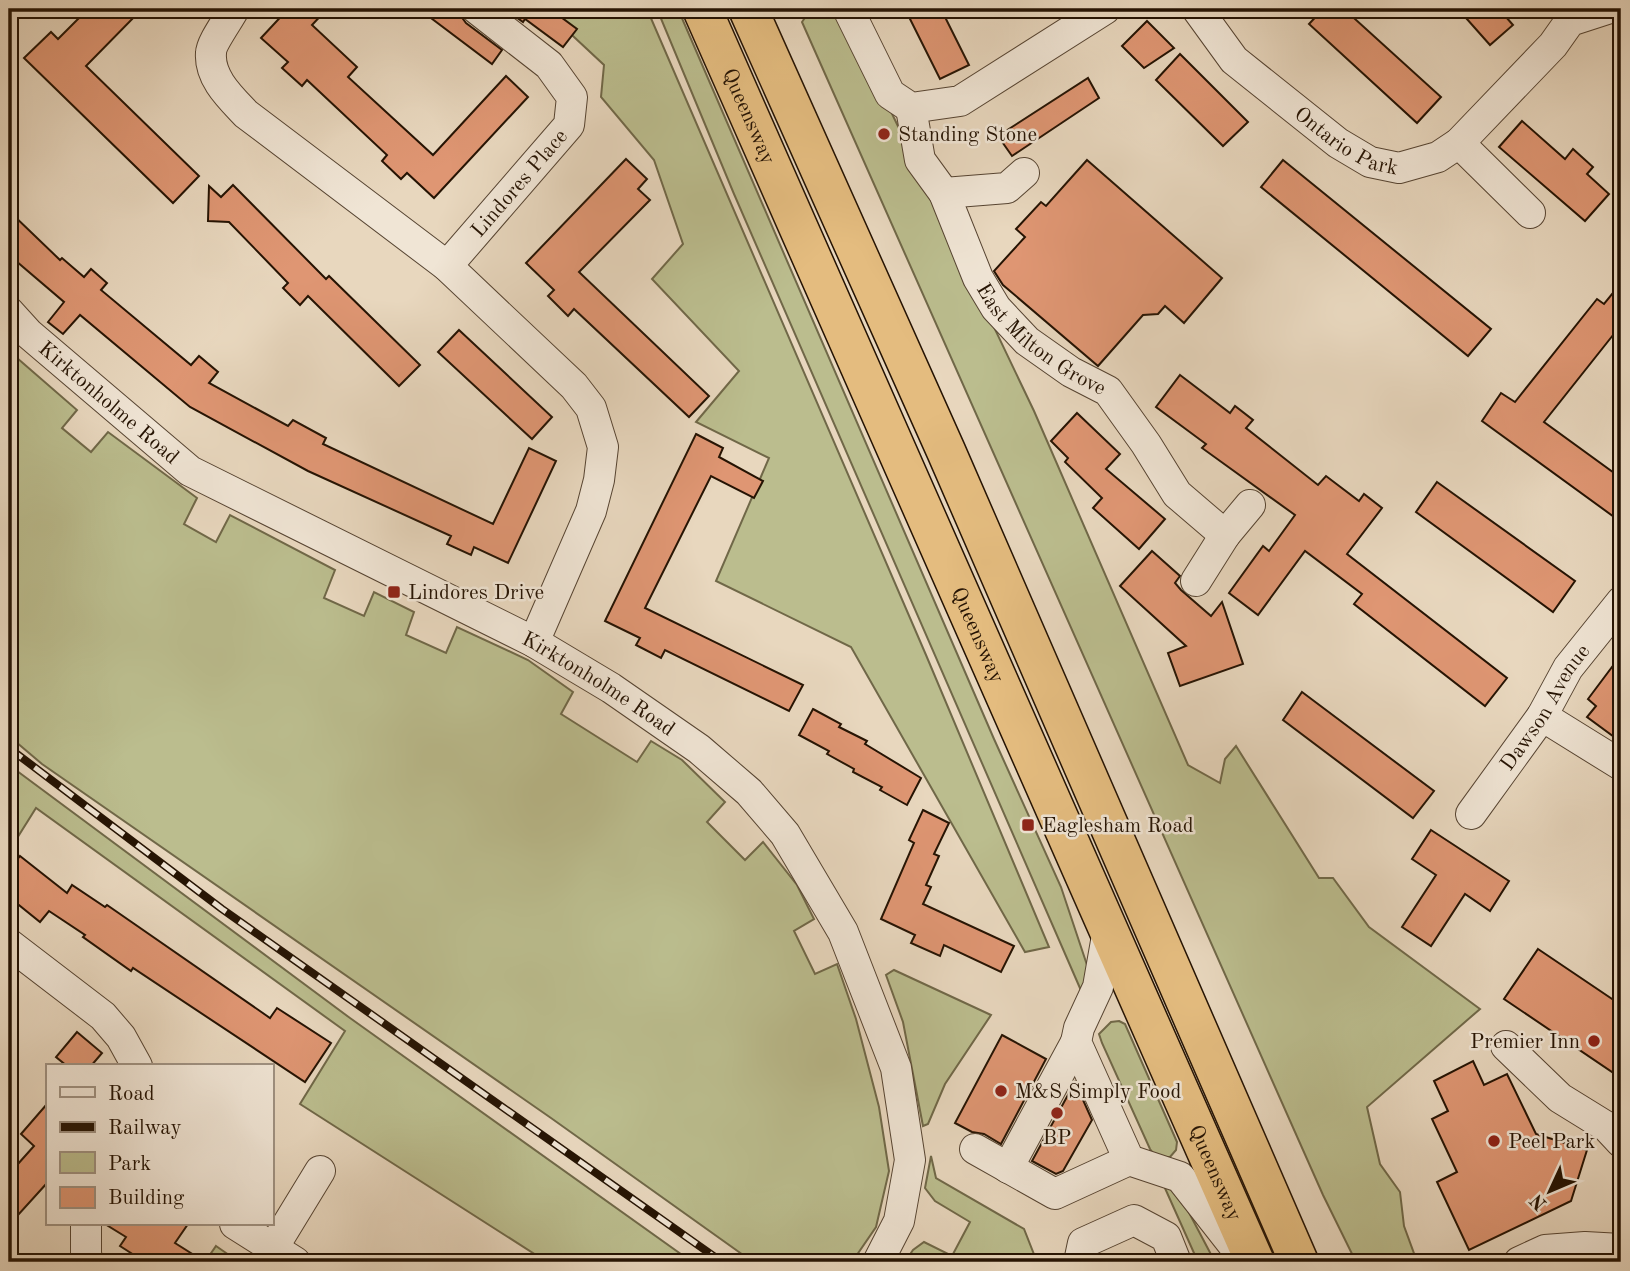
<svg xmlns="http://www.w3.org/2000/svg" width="1630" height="1271" font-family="'Old Standard TT',serif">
  <rect width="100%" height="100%" fill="#e8d7be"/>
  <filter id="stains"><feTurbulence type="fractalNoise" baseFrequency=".00286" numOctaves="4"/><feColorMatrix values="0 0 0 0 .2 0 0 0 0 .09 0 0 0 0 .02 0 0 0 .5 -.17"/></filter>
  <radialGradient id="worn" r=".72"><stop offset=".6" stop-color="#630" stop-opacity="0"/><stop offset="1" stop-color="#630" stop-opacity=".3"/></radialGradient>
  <g fill="#bbbd8e" stroke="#706848" stroke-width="2">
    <path d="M544 9H647L926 655 1049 947 1025 952 851 647 716 581 769 458 696 422 739 371 652 279 683 244 654 160 601 97 604 65Z"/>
    <path d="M657 9H678L994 739 1061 887 1093 983 1083 995 734 194Z"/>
    <path d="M811 9H842L1034 411 1188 765 1220 783 1225 759 1236 746 1319 878H1333L1369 927 1480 1009 1367 1107 1380 1164 1400 1192 1404 1226 1415 1256 1426 1262H1356L1323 1195 802 22Z"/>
    <path d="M9 351 77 410 62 428 91 452 108 432 197 498 184 524 216 542 230 515 335 570 324 598 364 616 374 592 414 612 406 635 446 653 457 627 528 660 573 692 561 714 637 762 651 741 682 760 725 802 707 822 745 860 763 842 797 885 814 919 794 931 815 974 837 964 856 1019 879 1107 889 1171 876 1227 852 1262H753L551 1118 42 764 9 736Z"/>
    <path d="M9 765 350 1018 692 1262H547L300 1104 345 1031 36 808 9 851Z"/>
    <path d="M894 970 991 1015 945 1084 928 1124 923 1126 903 1022 886 975Z"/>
    <path d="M1119 1021 1125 1024 1177 1142 1176 1150 1170 1157H1156L1150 1149 1102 1043 1099 1034 1111 1022Z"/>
    <path d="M931 1156 936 1178 1024 1229 1037 1262H905L913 1250 924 1242 952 1256 970 1222 935 1201 925 1188Z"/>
    <path d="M1160 1177 1176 1188 1215 1262H1198Z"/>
    <path d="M216 1246 239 1262H205Z"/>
  </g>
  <g fill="#df9673" stroke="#251303" stroke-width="2">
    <path d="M88 9H142L86 66 199 176 173 203 24 58 51 32 58 39Z"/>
    <path d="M288 9H327L312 25 357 67 348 77 433 155 506 76 528 97 434 198 407 173 401 179 382 161 387 155 307 80 302 86 282 68 288 62 261 38Z"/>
    <path d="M419 9H460L461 16 466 23 502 50 492 64Z"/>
    <path d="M505 9H550L577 29 563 47 525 19 523 22Z"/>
    <path d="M905 9H941L969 65 940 79Z"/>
    <path d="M1323 9H1344L1441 97 1417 123 1309 24Z"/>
    <path d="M1458 9H1499L1513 25 1490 45Z"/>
    <path d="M1147 21 1174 48 1144 68 1122 46Z"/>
    <path d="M1180 54 1248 122 1223 146 1156 80Z"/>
    <path d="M1088 78 1099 98 1012 156 998 136Z"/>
    <path d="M1522 121 1565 159 1573 149 1593 167 1587 174 1609 194 1585 221 1499 147Z"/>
    <path d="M626 159 647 179 638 189 650 200 579 272 709 396 689 417 574 309 568 316 548 296 554 290 526 263Z"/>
    <path d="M1087 160 1222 278 1184 323 1165 306 1158 314 1143 315 1098 366 1003 285 994 271 1025 237 1016 229 1041 202 1046 206Z"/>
    <path d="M1283 160 1491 329 1468 356 1261 187Z"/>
    <path d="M233 185 326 279 329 276 420 365 399 386 308 296 300 305 283 288 288 283 229 222 208 221 209 186 221 197Z"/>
    <path d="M9 211 60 260 62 258 84 277 91 269 107 283 101 290 191 365 199 356 218 372 209 383 288 426 293 420 326 438 323 444 493 524 529 448 556 461 508 563 474 547 471 555 447 544 451 536 308 471 190 407 80 315 63 334 48 322 64 302 9 255Z"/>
    <path d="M1621 283V325L1544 422 1621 478V522L1482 421 1501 393 1515 402 1597 299 1604 304Z"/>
    <path d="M459 330 552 417 532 439 438 352Z"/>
    <path d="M1180 375 1230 413 1235 406 1253 420 1246 428 1318 485 1326 476 1359 501 1364 494 1382 508 1347 554 1507 678 1485 706 1354 604 1362 594 1305 551 1258 615 1229 593 1263 546 1269 551 1295 515 1202 448 1206 444 1156 407Z"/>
    <path d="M1077 413 1120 454 1106 469 1165 519 1139 549 1093 508 1102 498 1065 462 1068 458 1051 441Z"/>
    <path d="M696 434 723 448 719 457 763 481 754 498 711 476 645 608 803 685 789 711 665 650 661 658 636 645 640 638 605 621Z"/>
    <path d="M1437 482 1575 581 1553 612 1416 512Z"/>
    <path d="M1152 551 1180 576 1175 583 1181 590 1211 616 1222 602 1243 664 1180 686 1168 653 1186 646 1120 586Z"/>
    <path d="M1621 655V742L1587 717 1596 706 1588 699Z"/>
    <path d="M1302 692 1434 791 1413 818 1283 720Z"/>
    <path d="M813 709 841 724 839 727 867 741 865 744 921 778 907 805 880 790 882 787 853 772 854 769 827 754 829 751 799 735Z"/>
    <path d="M923 810 949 823 934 854 939 856 926 885 931 887 923 904 1014 946 1001 972 944 945 940 956 911 943 915 935 881 919 914 843 909 840Z"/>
    <path d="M1431 830 1509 881 1490 911 1465 894 1431 946 1402 927 1436 875 1412 859Z"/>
    <path d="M20 856 67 893 72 885 105 907 107 905 270 1018 277 1008 331 1043 305 1082 133 968 131 971 83 937 85 935 49 911 40 922 9 897V870Z"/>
    <path d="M1538 949 1621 1005V1078L1504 999Z"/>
    <path d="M77 1032 102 1053 91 1066H67L56 1057Z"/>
    <path d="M1002 1035 1046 1059 1001 1144 984 1134 972 1132 955 1123Z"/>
    <path d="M1473 1061 1484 1085 1507 1074 1536 1134 1587 1150 1571 1201 1469 1250 1437 1182 1457 1172 1432 1119 1448 1111 1434 1081Z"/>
    <path d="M1075 1082 1092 1120 1063 1171 1056 1174 1032 1161Z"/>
    <path d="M47 1104V1183L9 1225V1174L34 1146 21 1134Z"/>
    <path d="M105 1224H188L175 1243 205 1262H145L120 1246 126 1237Z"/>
  </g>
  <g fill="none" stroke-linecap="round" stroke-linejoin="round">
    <g stroke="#564432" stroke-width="32">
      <g id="minor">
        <path d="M234 9C229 19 211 43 211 53 209 78 231 98 246 114L447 266 574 386 591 408 603 447 599 480 591 511 534 642"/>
        <path d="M848 9 890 94 911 108 960 101 1105 9"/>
        <path id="s1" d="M1197 9 1234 60 1338 143 1370 162 1399 168 1438 157 1459 143 1553 45 1570 21 1607 9"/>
        <path id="s2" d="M911 108 920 160 944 193 978 278 996 308 1027 341 1071 372 1108 391 1146 444 1177 494 1225 535"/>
        <path d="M1459 143 1530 213"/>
        <path d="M944 193 1007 188 1024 173"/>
        <path id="s3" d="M447 266 569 125 572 97 549 65 477 9"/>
        <path id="s4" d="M9 312 29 334 190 471 534 642 611 688 699 749 749 792 785 834 843 932 896 1068 910 1160 899 1221 878 1262"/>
        <path d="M1196 581 1225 535 1250 505"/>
        <path d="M1542 716 1621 765"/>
        <path id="s5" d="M1471 814 1542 716 1568 668 1621 602"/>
        <path d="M1108 930 1098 987 1079 1028 1076 1042 1129 1160 1180 1177 1242 1256"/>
        <path d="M9 944 103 1016 121 1037 137 1066"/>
        <path d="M1506 1046 1560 1098 1607 1127 1621 1142"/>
        <path d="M975 1149 1055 1194 1129 1160"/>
        <path d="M1008 1168 1076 1042"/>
        <path d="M86 1224V1254L88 1262"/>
        <path d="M235 1224 295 1262"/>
        <path d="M273 1248 320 1171"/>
        <path d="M1079 1262 1083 1243 1134 1220 1166 1237 1176 1262"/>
        <path d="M1519 1262 1545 1250 1585 1247 1621 1249"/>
      </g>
    </g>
    <g stroke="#251303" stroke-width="41">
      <g id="highway">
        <path id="s6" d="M702 9 1255 1262"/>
        <path d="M748 9 946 451 1299 1262"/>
      </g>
    </g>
    <use href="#minor" stroke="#f0e5d5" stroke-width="30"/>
    <use href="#highway" stroke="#e4bc7f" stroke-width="38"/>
    <g stroke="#251303" stroke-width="8">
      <path id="rail" d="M9 748 222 909 722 1262"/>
    </g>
    <use href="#rail" stroke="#f0e5d5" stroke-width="5" stroke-dasharray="16" stroke-linecap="butt"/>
  </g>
  <g fill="#8f2418" stroke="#f0e5d5" stroke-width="2.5">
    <circle cx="884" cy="134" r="7"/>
    <rect x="387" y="585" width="14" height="14" rx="3.5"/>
    <rect x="1021" y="818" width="14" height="14" rx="3.5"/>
    <circle cx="1594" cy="1041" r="7"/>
    <circle cx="1001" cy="1091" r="7"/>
    <circle cx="1057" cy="1113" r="7"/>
    <circle cx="1494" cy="1141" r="7"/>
  </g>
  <g text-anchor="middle" stroke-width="5" stroke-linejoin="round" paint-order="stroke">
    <g font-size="21" fill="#251303" stroke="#f0e5d5">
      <text dy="7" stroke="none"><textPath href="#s6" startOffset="117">Queensway</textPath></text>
      <text dy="7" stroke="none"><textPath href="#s1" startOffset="203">Ontario Park</textPath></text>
      <text dy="7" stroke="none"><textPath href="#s3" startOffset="110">Lindores Place</textPath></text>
      <text dy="7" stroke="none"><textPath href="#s2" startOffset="275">East Milton Grove</textPath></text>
      <text dy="7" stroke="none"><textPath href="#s4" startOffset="135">Kirktonholme Road</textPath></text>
      <text dy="7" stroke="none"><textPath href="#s6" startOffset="684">Queensway</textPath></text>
      <text dy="7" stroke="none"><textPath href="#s4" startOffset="702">Kirktonholme Road</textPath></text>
      <text dy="7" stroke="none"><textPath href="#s5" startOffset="130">Dawson Avenue</textPath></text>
      <text dy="7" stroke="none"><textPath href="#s6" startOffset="1272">Queensway</textPath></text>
    </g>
    <g font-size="21" fill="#251303" stroke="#f0e5d5" text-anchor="start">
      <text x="898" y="141">Standing Stone</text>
      <text x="408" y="599">Lindores Drive</text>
      <text x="1042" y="832">Eaglesham Road</text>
      <text x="1580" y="1048" text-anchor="end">Premier Inn</text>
      <text x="1015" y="1098">M&amp;S Simply Food</text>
      <text x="1057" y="1144" text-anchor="middle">BP</text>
      <text x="1508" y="1148">Peel Park</text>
    </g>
  </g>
  <rect width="1630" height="1271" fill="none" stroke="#e8d7be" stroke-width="35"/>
  <rect x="10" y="10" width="1609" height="1250" fill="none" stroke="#251303" stroke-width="3.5"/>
  <rect x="18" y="18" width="1595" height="1236" fill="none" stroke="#251303" stroke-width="2"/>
  <rect x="46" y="1064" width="228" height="161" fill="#f0e5d5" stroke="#9f9181" stroke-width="2"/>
  <rect x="60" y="1087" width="35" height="10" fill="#f0e5d5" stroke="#9f9181" stroke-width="2"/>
  <text x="108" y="1100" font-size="21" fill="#251303">Road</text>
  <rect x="60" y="1122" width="35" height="10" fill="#251303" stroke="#9f9181" stroke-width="2"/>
  <text x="108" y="1134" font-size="21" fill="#251303">Railway</text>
  <rect x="60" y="1152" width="35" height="21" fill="#bbbd8e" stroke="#9f9181" stroke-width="2"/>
  <text x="108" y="1170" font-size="21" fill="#251303">Park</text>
  <rect x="60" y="1187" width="35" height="21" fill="#df9673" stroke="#9f9181" stroke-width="2"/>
  <text x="108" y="1204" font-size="21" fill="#251303">Building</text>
  <g transform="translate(1550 1191) rotate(226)" stroke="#f0e5d5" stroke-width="5" paint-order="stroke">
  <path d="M0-5L12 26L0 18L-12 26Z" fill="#251303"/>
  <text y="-10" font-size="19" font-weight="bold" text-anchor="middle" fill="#251303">N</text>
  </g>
  <rect width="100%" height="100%" filter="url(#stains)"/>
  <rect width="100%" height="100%" fill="url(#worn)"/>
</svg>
